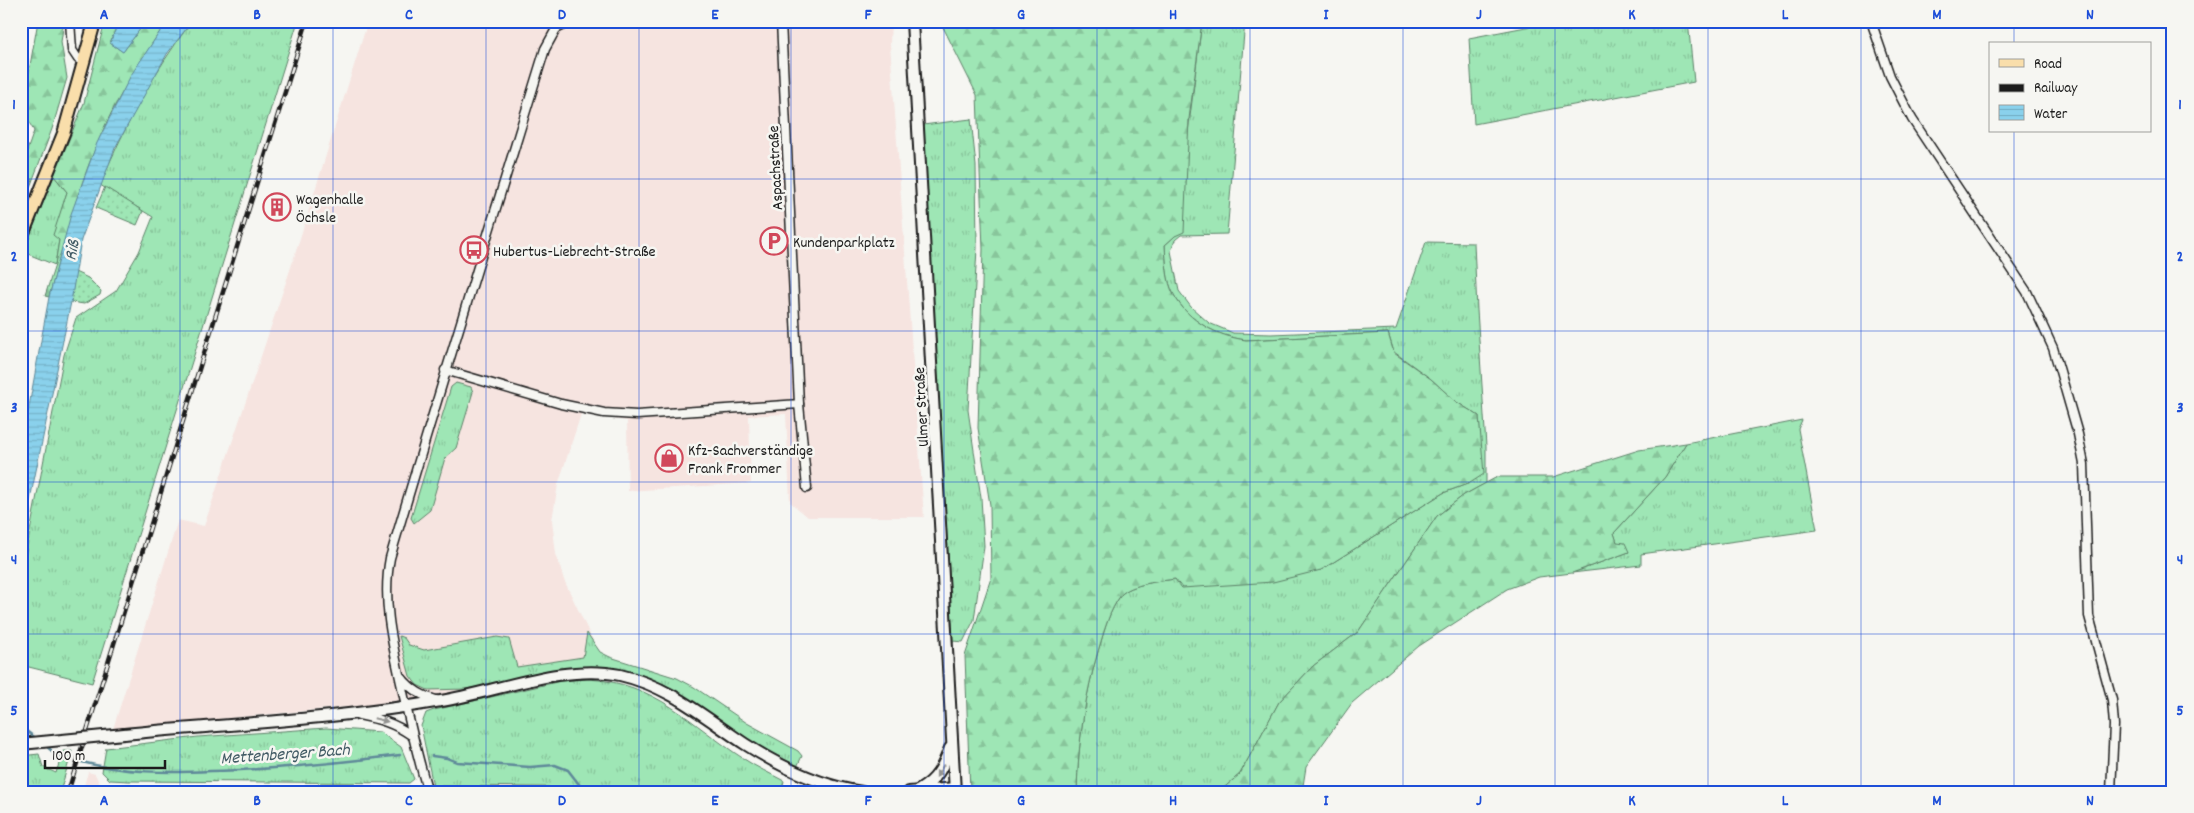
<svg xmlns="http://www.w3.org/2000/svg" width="2194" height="813" font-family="Dekko,sans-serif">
  <defs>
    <pattern id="grass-tufts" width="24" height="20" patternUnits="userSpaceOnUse" patternTransform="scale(1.25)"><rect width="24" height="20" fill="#9ee6b5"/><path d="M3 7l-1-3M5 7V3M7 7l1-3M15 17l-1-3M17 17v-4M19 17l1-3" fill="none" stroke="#88c59b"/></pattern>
    <pattern id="forest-firs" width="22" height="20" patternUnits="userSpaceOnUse" patternTransform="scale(1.25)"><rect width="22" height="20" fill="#9ee6b5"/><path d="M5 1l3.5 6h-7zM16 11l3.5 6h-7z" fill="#88c59b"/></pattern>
    <pattern id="park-dots" width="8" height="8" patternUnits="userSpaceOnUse" patternTransform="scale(1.25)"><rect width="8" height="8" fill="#9ee6b5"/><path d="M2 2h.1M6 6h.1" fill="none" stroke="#88c59b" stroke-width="1.8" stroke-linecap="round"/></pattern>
    <pattern id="water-rules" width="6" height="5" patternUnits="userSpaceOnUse" patternTransform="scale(1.25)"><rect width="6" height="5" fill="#8ad1ec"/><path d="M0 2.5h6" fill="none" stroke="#76b3ca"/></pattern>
  </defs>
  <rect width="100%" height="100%" fill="#f6f6f2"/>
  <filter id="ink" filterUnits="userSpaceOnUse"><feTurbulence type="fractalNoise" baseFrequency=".02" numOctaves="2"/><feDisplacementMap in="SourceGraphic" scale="10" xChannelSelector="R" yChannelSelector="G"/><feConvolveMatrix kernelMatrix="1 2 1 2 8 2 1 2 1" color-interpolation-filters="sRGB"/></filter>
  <g filter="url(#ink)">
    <g fill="#f6e4e0">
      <path d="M368 21H891L890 44 924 517H808L790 502 786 414 749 416 751 483 628 491 627 421 581 414 558 485 552 520 556 554 564 580 604 664 544 671 469 690 401 702 113 729 178 520 204 526 291 267Z"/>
      <path d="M88 772 95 774 101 786 381 792H82Z"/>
      <path d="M433 786 550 787 551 792H435Z"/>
    </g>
    <g fill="url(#grass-tufts)" stroke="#5d8168">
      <path d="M192 21H298L92 683 21 665V578L64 355 76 318 116 291 139 252 153 217 100 185C124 127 154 71 192 21Z"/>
      <path d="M1202 21H1245L1227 234 1181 235 1175 240 1171 251 1179 291 1191 307 1209 323 1233 333 1271 334 1396 329 1426 242 1474 243 1477 310 1486 446V483L1464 495 1437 516 1358 632 1313 666 1279 702 1240 774 1219 792H1077C1078 742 1085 695 1099 648 1105 629 1109 611 1121 595 1130 584 1162 581 1175 579L1182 587 1321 570 1443 493 1470 483 1479 416 1455 401 1431 379 1394 352 1388 333 1246 340C1217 336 1189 322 1174 295 1166 281 1166 261 1165 245L1175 236Z"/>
      <path d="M1557 21H1688L1694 82 1474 124 1469 38Z"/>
      <path d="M971 119 976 166 977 248 968 410 981 498 984 546 974 620 963 642 953 641 923 125Z"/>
      <path d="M54 176 67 192 54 235 59 240 55 265 23 252Z"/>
      <path d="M456 383 471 387 473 392 456 448 445 458 430 510 414 523 411 518 451 387Z"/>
      <path d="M1802 420 1798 429 1817 530 1641 554V565L1572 573 1629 552 1617 543 1614 533 1665 477 1686 443Z"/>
      <path d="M587 633 600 652 610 657 677 678 694 687 747 723 798 751 802 756 796 769 776 760 681 695 644 677 557 672 466 689 428 690 417 685 410 676 399 636 404 638 409 645 424 650 497 637 509 639 517 667 583 657Z"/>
      <path d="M587 679C656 682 690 724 744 759 756 767 771 774 784 781L781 792H551L549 787 433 786 421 726 426 713 434 710 561 681Z"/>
      <path d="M326 728 380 732 401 747 414 779 409 783 129 781 110 780 102 772 106 748 198 737Z"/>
      <path d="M63 751H72L60 792H21V756L39 754 43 767 56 773Z"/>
    </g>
    <g fill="url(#forest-firs)" stroke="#5d8168">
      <path d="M38 21H64L61 42 67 78 52 129 21 211V168L34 131 22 110Z"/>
      <path d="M105 21H119L110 43 123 52 146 21H167C141 60 115 100 97 144 76 194 63 245 49 297L45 296 55 265 59 240 53 235 67 192 54 176 84 103Z"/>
      <path d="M940 21H1202L1189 119 1184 232 1175 236 1165 245C1166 261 1166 281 1174 295 1189 322 1217 336 1246 340L1388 333 1394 353 1431 379 1455 401 1479 416 1484 474 1470 483 1443 493 1321 570 1273 582 1182 588 1175 579C1162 581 1130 584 1121 595 1109 611 1105 629 1099 648 1085 695 1078 742 1077 792H970L965 656 991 578 990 505 978 428 983 249 977 95Z"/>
      <path d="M1686 443 1665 477 1614 533 1617 542 1625 543 1629 552 1572 573 1539 577 1507 589 1419 646 1352 703 1306 767 1302 792H1219L1240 774 1279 702 1313 666 1358 632 1437 516 1464 495 1497 477H1553L1639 450Z"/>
    </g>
    <g fill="url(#park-dots)" stroke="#5d8168">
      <path d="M105 187 143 211 137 225 96 208Z"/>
      <path d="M75 272 88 278 101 291 100 295 84 304 71 302Z"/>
    </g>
    <g fill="url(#water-rules)" stroke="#5e8999">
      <path d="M119 21H146L123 52 110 43Z"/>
      <path d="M167 21H192L167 54 115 148 81 240 71 302 21 543V450L49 297 71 214 97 143 131 75Z"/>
    </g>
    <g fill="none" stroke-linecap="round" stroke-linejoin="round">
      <g stroke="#5e8999" stroke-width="2.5">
        <path d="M21 727 37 739"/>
        <path d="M46 746 58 756 66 758"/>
        <path d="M432 756 447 758 457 762 530 767 555 765 568 770 585 792"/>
        <path d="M82 762C124 773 168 773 211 771 274 770 337 763 400 755"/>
      </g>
      <g stroke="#1c1c1c" stroke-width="11">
        <g id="minor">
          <path d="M70 21 72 50 78 59 84 60"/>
          <path d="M646 21H725"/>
          <path d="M1871 21 1890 76 1912 119 2027 292 2053 348 2059 368 2078 434 2084 464 2089 616 2112 700 2114 725 2111 792"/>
          <path d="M445 370 561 404 604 413 637 415 799 404 781 21"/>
          <path d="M799 404 807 488"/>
          <path d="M401 677C412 691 423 696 439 701"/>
          <path d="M359 715C379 719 394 723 411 735"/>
          <path d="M428 792C417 756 409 720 401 683 392 642 382 600 390 558 440 388 493 218 545 49L556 29 572 21"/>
        </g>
      </g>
      <g stroke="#1c1c1c" stroke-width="14">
        <g id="secondary">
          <path d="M912 21 955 792"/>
          <path d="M124 734C229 724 338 719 441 701 496 692 564 663 620 675 669 686 704 717 745 744 781 767 820 786 862 792"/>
          <path d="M919 790C937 780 943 767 950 748"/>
          <path d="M909 792 955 788"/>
        </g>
      </g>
      <g stroke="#1c1c1c" stroke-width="15">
        <path id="primary" d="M21 239 64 132 95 21"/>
      </g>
      <use href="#minor" stroke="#f6f6f2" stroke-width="8"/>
      <use href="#secondary" stroke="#f6f6f2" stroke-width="10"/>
      <use href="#primary" stroke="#f9deab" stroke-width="11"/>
      <g stroke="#1c1c1c" stroke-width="4.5">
        <path id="rail" d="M68 792 307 21"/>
      </g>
      <use href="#rail" stroke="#f6f6f2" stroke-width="2.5" stroke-dasharray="8" stroke-linecap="butt"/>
      <g stroke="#1c1c1c" stroke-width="14" stroke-linecap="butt">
        <path id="secondary-bridge" d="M21 744 124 734"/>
      </g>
      <use href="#secondary-bridge" stroke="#f6f6f2" stroke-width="10"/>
    </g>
    <defs><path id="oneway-solid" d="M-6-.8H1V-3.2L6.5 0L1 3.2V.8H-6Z" transform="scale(1.25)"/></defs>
    <g fill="#949492">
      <use href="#oneway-solid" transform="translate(381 720) rotate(14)"/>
      <use href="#oneway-solid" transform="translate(940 771) rotate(121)"/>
    </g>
  </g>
  <path fill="none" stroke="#1d4ed8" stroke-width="1" stroke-opacity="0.55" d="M180 21V792M333 21V792M486 21V792M639 21V792M791 21V792M944 21V792M1097 21V792M1250 21V792M1403 21V792M1555 21V792M1708 21V792M1861 21V792M2014 21V44M2014 131V792M21 179H2173M21 331H2173M21 482H2173M21 634H2173"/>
  <defs>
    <g id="building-ring" transform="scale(1.4375)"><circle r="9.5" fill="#f6f6f2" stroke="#d1495b" stroke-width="1.5"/><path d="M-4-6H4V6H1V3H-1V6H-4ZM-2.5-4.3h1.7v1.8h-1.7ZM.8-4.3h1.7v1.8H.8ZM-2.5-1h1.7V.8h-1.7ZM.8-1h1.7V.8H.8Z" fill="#d1495b"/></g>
    <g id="parking-ring" transform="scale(1.4375)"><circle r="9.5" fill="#f6f6f2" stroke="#d1495b" stroke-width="1.5"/><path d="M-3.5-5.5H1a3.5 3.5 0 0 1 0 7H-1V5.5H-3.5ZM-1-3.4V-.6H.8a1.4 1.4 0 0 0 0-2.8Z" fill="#d1495b"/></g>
    <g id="bus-ring" transform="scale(1.4375)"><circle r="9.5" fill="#f6f6f2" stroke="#d1495b" stroke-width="1.5"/><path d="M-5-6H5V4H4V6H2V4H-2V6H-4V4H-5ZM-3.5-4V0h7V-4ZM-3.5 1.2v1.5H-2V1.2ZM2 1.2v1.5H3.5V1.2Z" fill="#d1495b"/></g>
    <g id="shop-ring" transform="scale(1.4375)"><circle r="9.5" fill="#f6f6f2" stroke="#d1495b" stroke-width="1.5"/><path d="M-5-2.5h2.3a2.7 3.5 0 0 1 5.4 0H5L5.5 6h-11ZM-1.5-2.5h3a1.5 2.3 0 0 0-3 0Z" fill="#d1495b"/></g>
  </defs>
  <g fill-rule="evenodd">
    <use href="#building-ring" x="277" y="207"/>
    <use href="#parking-ring" x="774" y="241"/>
    <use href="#bus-ring" x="474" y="250"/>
    <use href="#shop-ring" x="669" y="458"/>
  </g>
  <g text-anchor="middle" stroke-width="5" stroke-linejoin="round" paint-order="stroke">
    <g font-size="16" fill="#1c1c1c" stroke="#f6f6f2">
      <text transform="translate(774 168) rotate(-93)" y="6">Aspachstraße</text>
      <text transform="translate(920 407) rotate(-93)" y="6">Ulmer Straße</text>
    </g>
    <g font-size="16" fill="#1c1c1c" stroke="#f6f6f2" text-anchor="start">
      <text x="296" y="204">Wagenhalle<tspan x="296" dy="18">Öchsle</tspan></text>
      <text x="793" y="247">Kundenparkplatz</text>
      <text x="493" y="256">Hubertus-Liebrecht-Straße</text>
      <text x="688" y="455">Kfz-Sachverständige<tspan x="688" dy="18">Frank Frommer</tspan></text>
    </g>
    <g font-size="18" font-style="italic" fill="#425b65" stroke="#f6f6f2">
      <text transform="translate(71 250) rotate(-79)" y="6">Riß</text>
      <text transform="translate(285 753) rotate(-4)" y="6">Mettenberger Bach</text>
    </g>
  </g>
  <rect width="2194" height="813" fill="none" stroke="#f6f6f2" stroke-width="55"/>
  <rect x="1989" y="42" width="162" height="90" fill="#f6f6f2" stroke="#9f9f9c"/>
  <rect x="1999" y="59" width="25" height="8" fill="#f9deab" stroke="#9f9f9c"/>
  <text x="2034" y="68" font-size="15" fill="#1c1c1c">Road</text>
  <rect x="1999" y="84" width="25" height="8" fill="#1c1c1c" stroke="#9f9f9c"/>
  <text x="2034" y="92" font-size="15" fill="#1c1c1c">Railway</text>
  <rect x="1999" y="105" width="25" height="15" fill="url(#water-rules)" stroke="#9f9f9c"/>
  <text x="2034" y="118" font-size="15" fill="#1c1c1c">Water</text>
  <path d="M45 760v8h120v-8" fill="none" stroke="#1c1c1c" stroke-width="2.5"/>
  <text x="52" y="760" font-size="15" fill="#1c1c1c" stroke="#f6f6f2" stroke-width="4" paint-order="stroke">100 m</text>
  <rect x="28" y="28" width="2138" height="758" fill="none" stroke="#1d4ed8" stroke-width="2"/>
  <g font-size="16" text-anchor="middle" font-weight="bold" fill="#1d4ed8">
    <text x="104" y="19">A</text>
    <text x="257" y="19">B</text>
    <text x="409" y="19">C</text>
    <text x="562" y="19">D</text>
    <text x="715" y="19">E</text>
    <text x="868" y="19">F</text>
    <text x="1021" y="19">G</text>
    <text x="1173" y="19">H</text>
    <text x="1326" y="19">I</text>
    <text x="1479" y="19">J</text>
    <text x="1632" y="19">K</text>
    <text x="1785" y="19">L</text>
    <text x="1937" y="19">M</text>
    <text x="2090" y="19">N</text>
    <text x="14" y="109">1</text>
    <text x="2180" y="109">1</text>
    <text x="14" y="261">2</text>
    <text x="2180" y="261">2</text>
    <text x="14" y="412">3</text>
    <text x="2180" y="412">3</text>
    <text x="14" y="564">4</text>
    <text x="2180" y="564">4</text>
    <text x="14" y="715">5</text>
    <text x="2180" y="715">5</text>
    <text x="104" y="805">A</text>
    <text x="257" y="805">B</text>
    <text x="409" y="805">C</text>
    <text x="562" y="805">D</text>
    <text x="715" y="805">E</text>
    <text x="868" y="805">F</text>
    <text x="1021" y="805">G</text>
    <text x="1173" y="805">H</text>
    <text x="1326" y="805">I</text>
    <text x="1479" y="805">J</text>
    <text x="1632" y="805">K</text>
    <text x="1785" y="805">L</text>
    <text x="1937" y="805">M</text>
    <text x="2090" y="805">N</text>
  </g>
</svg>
